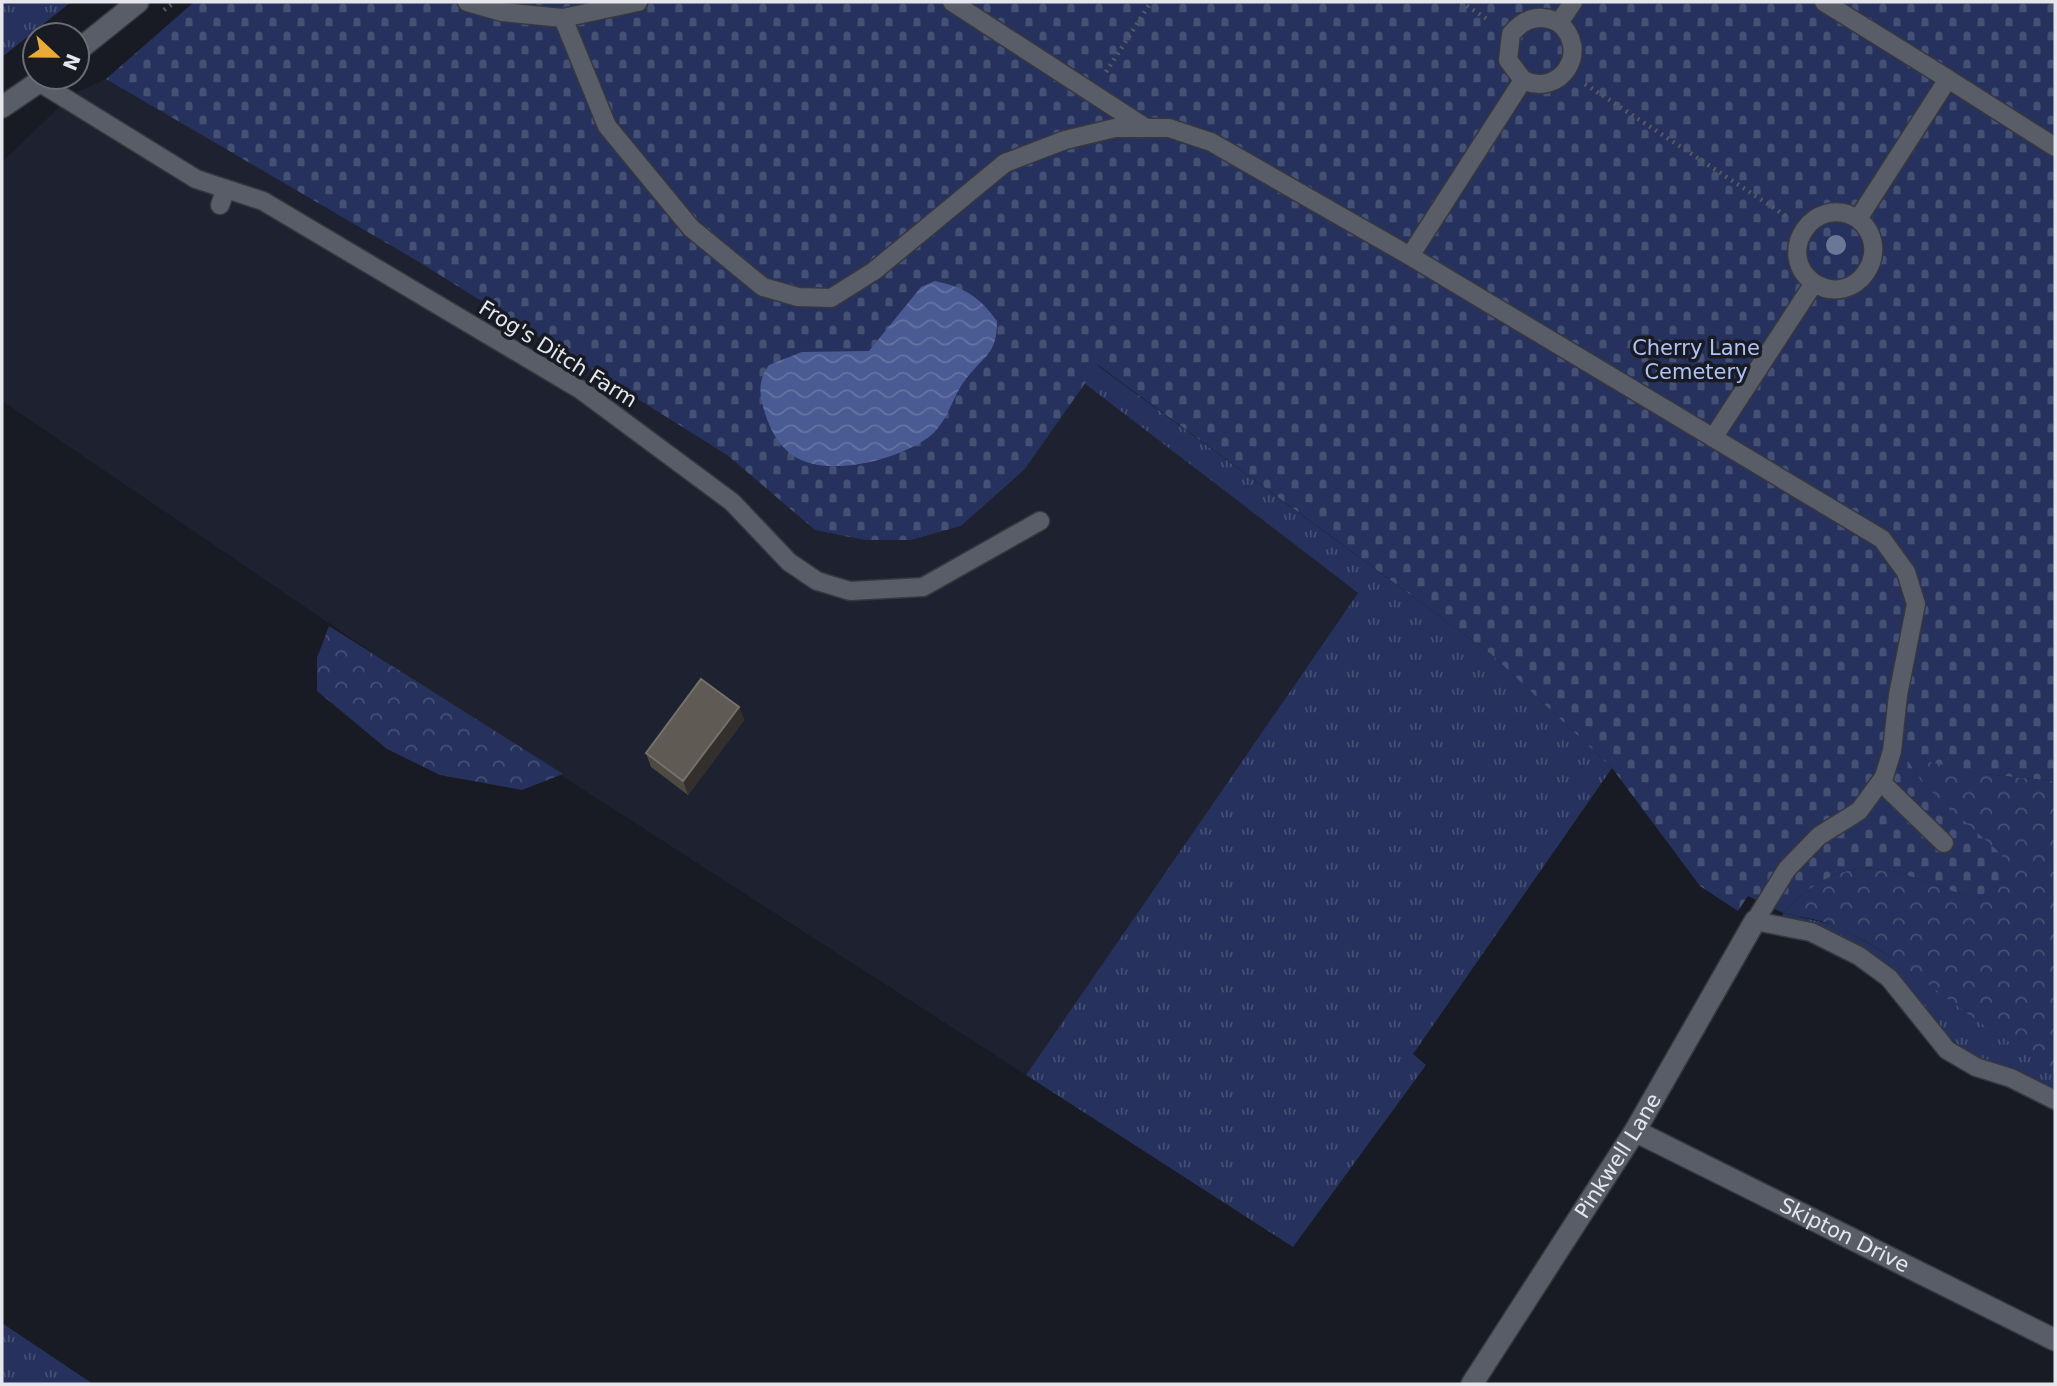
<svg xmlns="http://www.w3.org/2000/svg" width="2057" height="1386" font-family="'DejaVu Sans',sans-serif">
  <defs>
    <pattern id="grass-tufts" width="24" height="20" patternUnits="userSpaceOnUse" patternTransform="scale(1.75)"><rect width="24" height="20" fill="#26325d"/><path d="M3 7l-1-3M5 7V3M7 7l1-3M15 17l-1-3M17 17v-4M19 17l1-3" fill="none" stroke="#455075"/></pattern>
    <pattern id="forest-crowns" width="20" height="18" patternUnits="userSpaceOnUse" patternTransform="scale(1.75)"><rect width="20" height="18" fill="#26325d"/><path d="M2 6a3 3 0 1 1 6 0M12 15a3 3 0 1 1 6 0" fill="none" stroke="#455075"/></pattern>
    <pattern id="cemetery-stones" width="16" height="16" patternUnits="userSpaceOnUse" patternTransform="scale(1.75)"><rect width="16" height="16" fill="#26325d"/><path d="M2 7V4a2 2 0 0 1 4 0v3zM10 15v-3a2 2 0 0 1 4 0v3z" fill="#455075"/></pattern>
    <pattern id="water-waves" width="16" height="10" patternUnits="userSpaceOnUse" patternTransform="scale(1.75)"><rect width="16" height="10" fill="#4a5b94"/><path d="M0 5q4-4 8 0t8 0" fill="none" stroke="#6473a3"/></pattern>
  </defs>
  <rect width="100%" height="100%" fill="#181b23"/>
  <path fill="#1e2230" d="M106 79 419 262 727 455 815 530 864 540H911L961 526 1024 470 1084 383 1358 593 1026 1075 404 674 2 401V162L73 94Z"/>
  <g fill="url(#grass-tufts)">
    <path d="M2 2H71L2 57Z"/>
    <path d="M1097 365 1491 654 1612 768 1413 1054 1426 1065 1293 1247 1026 1075 1358 593 1084 383Z"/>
    <path d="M1783 913 1838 926 1873 946 1910 969 1991 1030 2038 1058 2055 1077V1093L1964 1050 1827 931 1782 917Z"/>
    <path d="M2 1323 93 1384H2Z"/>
  </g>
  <g fill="url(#forest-crowns)">
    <path d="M329 626 563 774 522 790 440 775 387 749 317 691V658Z"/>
    <path d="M1904 755 1975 773 2055 781V1077C2034 1053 2017 1048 1991 1030 1940 996 1896 954 1840 928 1823 920 1801 917 1783 913 1850 843 1893 870 1971 898L1936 797 1922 783Z"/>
  </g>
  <path fill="url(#cemetery-stones)" d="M194 2H2055V781L1975 773 1905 756 1922 783 2002 855C2007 879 1994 892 1971 898 1893 870 1850 843 1783 913L1748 896 1738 911 1700 886 1612 768 1491 654 1098 365 1024 470 961 526 911 540H864L815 530 727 455 419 262 106 79Z"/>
  <path fill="url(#water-waves)" d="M935 281C964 287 980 297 997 321 997 355 984 355 966 379 951 398 949 421 929 437 898 460 826 479 792 455 777 444 769 427 764 410 759 393 758 380 769 365L802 352 869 351 921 287Z"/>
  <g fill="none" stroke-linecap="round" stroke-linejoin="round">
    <g stroke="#36383e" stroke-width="21">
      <g id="lane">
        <path d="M467 2 502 12 563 18 638 2"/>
        <path d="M952 2 1146 128"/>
        <path d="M563 18 607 126 691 228 763 287 798 297 831 298 874 271 1005 163 1065 140 1115 128H1169L1211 142 1410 256 1882 539 1906 572 1916 604 1898 695 1892 751 1884 777 1859 811 1819 836 1787 869 1755 921 1811 932 1859 956 1889 978 1947 1050 1976 1067 2011 1078 2055 1100"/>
        <path d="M1948 79 2055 147"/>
        <path d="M1523 80 1508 60 1511 34C1524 18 1540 13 1559 23L1573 2"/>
        <path d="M39 82 196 179 263 201 581 390 732 502 789 562 817 581 850 591 923 587 1040 521"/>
        <path d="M220 205 226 189"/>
        <path d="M1410 256 1523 80C1561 98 1591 50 1559 23"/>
        <path d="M1814 283C1773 253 1815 192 1858 219L1948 79 1824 2"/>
        <path d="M1713 438 1814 283C1856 309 1896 250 1858 219"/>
        <path d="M1881 782 1944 843"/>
      </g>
    </g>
    <g stroke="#36383e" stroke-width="24">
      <g id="street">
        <path id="s1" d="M1635 1131 2055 1340"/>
        <path id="s2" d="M1472 1384 1635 1131 1755 921"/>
      </g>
    </g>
    <g stroke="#36383e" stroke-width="24">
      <g id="secondary">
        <path d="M77 51 138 2"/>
        <path d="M2 107 46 77"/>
      </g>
    </g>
    <g stroke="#575961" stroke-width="4.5" stroke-dasharray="2 5" stroke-linecap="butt">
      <path d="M1461 2 1490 21"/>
      <path d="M164 10 175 2"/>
      <path d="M1106 72 1151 2"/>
      <path d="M1585 84 1786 216"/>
    </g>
    <use href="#lane" stroke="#595d67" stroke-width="18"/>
    <use href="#street" stroke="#595d67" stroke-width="21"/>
    <use href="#secondary" stroke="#595d67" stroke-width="21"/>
  </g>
  <circle fill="#6c7696" cx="1836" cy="245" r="10"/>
  <path fill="#4e4941" d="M739 707 744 720 688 795 651 767 646 753Z"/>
  <path fill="#322f2d" d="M739 707 744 720 688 795 683 781Z"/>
  <path fill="#5f5a53" stroke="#74706c" stroke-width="2" d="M701 679 739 707 683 781 646 753Z"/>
  <g text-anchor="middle" stroke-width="7" stroke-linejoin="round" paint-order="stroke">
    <g font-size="21" fill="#b0c1f4" stroke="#181b23">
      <text x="1696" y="355">Cherry Lane<tspan x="1696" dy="24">Cemetery</tspan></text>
    </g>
    <g font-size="21" fill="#e5e7ed" stroke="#181b23">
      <text transform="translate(558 354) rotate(32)" y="7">Frog's Ditch Farm</text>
      <text dy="7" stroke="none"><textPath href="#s2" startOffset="271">Pinkwell Lane</textPath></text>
      <text dy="7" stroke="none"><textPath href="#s1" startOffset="234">Skipton Drive</textPath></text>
    </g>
  </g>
  <rect width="2057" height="1386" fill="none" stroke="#e5e7ed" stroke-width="7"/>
  <g transform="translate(56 56) rotate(112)"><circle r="33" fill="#181b23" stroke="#6a6d74" stroke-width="2"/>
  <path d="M0-5L12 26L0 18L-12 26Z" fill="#eaaa38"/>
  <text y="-10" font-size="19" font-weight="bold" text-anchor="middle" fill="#e5e7ed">N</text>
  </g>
</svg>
